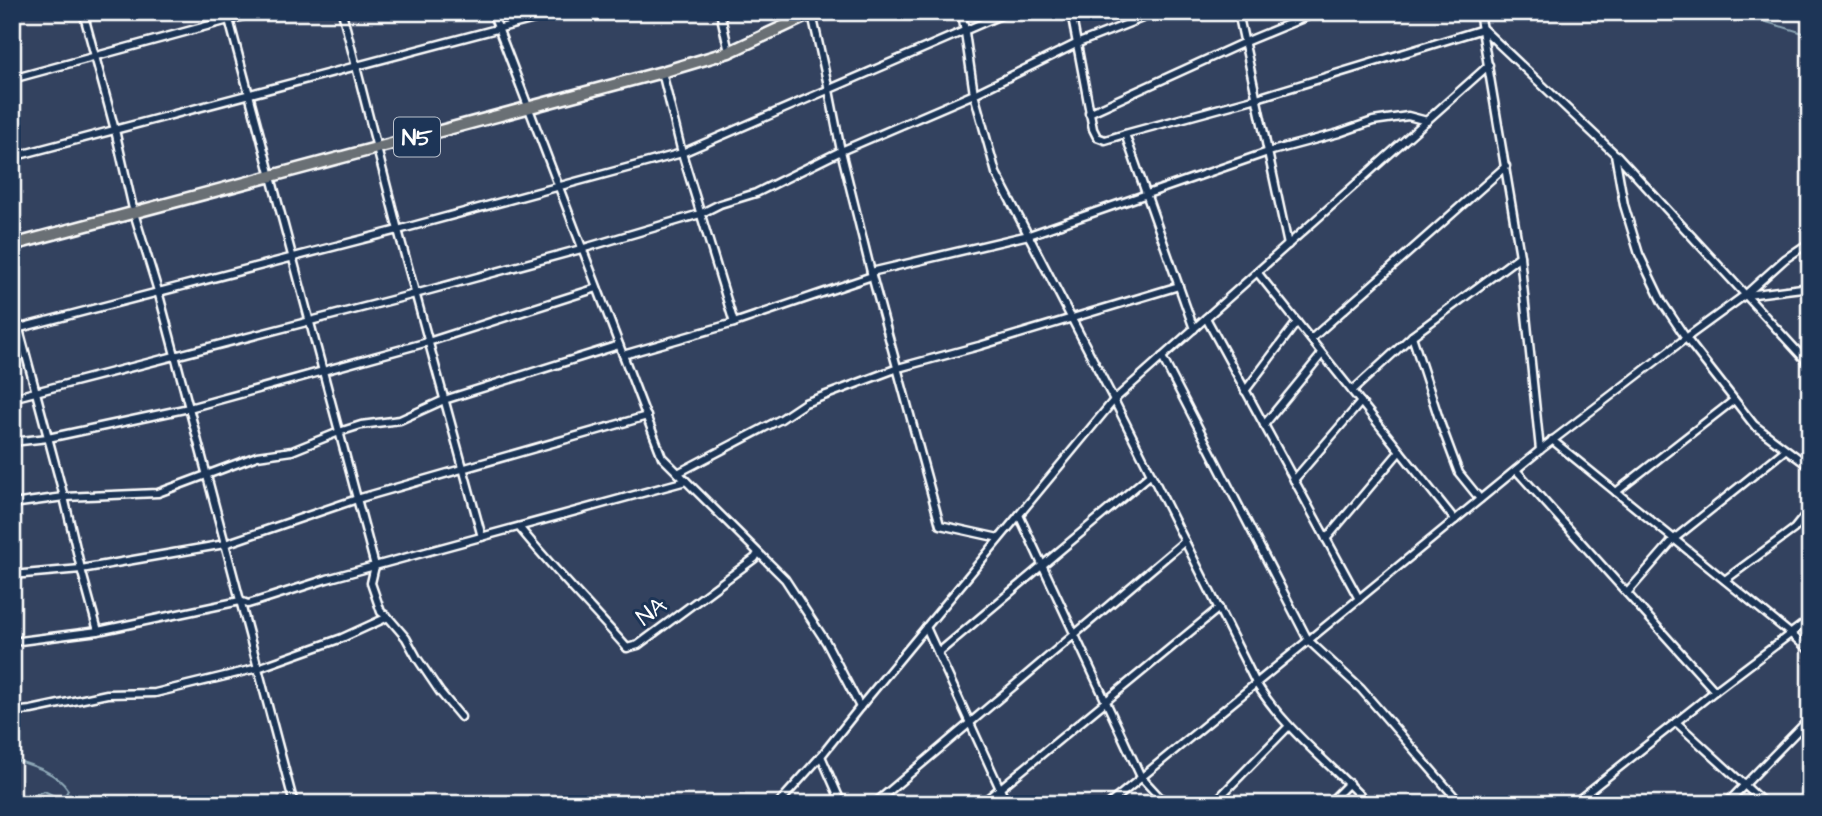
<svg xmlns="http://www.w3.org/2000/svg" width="1822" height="816" font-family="'Architects Daughter',sans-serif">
  <rect width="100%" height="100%" fill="#33425f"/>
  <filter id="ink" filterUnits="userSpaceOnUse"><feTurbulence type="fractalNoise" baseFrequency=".0143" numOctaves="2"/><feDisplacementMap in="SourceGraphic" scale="14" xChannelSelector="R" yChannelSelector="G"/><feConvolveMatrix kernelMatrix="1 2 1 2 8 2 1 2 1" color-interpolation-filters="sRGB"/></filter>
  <g filter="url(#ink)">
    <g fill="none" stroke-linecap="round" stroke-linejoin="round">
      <g stroke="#8da7b6" stroke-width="2">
        <path d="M1733 12 1810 35"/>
        <path d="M12 759C31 765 57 772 68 790L63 800 44 791 36 794 30 804"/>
      </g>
      <g stroke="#fff" stroke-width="11">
        <g id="minor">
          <path d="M83 12 115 130 134 213 158 291 294 804"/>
          <path d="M227 12 375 566 371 583 381 612 388 617 406 638 417 658 440 692 461 717"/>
          <path d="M342 12 398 230 482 537"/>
          <path d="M492 12 662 457 785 579 826 642 860 707"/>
          <path d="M720 12 729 52"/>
          <path d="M962 12 974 94 996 173 1114 400 1256 683C1285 730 1331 764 1368 804"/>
          <path d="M1071 12 1093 129 1097 137 1105 140 1125 134 1194 329"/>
          <path d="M1238 12 1288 245"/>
          <path d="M1479 12 1520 256 1540 450"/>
          <path d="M812 14 829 90 841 151 871 272 940 525 999 538"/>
          <path d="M662 72 682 153 734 323"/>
          <path d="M12 79 258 12"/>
          <path d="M1089 113 1245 42 1318 12"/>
          <path d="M1125 134 1257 98 1483 29 1615 154 1624 205 1639 254 1662 302 1686 338 1754 425 1810 467"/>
          <path d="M1617 155 1810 365"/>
          <path d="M12 157 561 12"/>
          <path d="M871 272 1029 235 1268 152 1339 133 1373 121 1408 116 1427 121"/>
          <path d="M1257 272 1455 520"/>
          <path d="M1747 295 1810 287"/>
          <path d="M12 303 64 497 81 569 98 631"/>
          <path d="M1206 318 1359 599"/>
          <path d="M12 330 398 230 682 153 1008 12"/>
          <path d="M1412 336 1441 425 1459 473 1480 499"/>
          <path d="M1311 339 1506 166"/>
          <path d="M623 355 734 323 872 276"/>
          <path d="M1162 357 1308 640 1361 689 1461 804"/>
          <path d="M1245 391 1297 322"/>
          <path d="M1352 391 1412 336 1520 256"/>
          <path d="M12 398 415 294 581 249 700 214 720 204 756 193 841 151 974 94 1076 44 1158 12"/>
          <path d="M1264 425 1322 354"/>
          <path d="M1552 440 1791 634 1810 651"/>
          <path d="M12 442 48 438 189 408 428 342 597 288"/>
          <path d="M1516 470 1715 691 1810 619"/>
          <path d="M678 473 781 419 805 403 898 368 979 346 1179 286"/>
          <path d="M1294 480 1361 402"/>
          <path d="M1616 492 1734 400"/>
          <path d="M12 504 64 497 158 493 257 456 292 451 339 432 361 425 400 420 444 400 619 345"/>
          <path d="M1019 515 1141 777 1166 804"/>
          <path d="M519 527C553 569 591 607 627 648L638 645 755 558 758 553"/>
          <path d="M1326 539 1400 451"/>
          <path d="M12 575 81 569 225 544 357 499 647 416"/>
          <path d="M1725 580 1794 529 1810 509"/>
          <path d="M1627 593 1674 539 1785 450"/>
          <path d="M926 627 1007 804"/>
          <path d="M12 642 98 631 240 601 248 604 258 601 327 579 686 481"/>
          <path d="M938 653 1151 474"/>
          <path d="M12 712 31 710 107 694 155 693 258 668 342 638 388 617"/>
          <path d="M1676 722 1765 804"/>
          <path d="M821 756 842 804"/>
          <path d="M778 804 821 756 860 707 1114 400 1489 65"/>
          <path d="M874 804 1185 541"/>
          <path d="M981 804 1219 608"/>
          <path d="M1109 804 1540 450 1686 338 1745 295 1785 259 1810 242"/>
          <path d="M1213 804 1289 726"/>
          <path d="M1328 804 1349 783"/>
          <path d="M1573 804 1715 691"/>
          <path d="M1726 804 1810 718"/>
        </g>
      </g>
      <g stroke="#fff" stroke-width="15">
        <path id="trunk" d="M12 245 662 72 729 52 815 12"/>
      </g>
      <use href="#minor" stroke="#1d3557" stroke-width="6"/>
      <use href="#trunk" stroke="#6b7074" stroke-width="10"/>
    </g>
  </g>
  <g text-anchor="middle" stroke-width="6" stroke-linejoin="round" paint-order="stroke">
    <rect fill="#1d3557" stroke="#bbc2cd" stroke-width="2" x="394" y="117.5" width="46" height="39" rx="5"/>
    <g font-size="23" font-weight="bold" fill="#fff">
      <text x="417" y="145">N5</text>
    </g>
    <g font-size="24" fill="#fff" stroke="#1d3557">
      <text transform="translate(651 611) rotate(-37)" y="8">NA</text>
    </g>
  </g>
  <rect width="1822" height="816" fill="none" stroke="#1d3557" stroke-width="42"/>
  <rect x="21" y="21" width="1780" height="774" fill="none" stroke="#fff" stroke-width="2.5" filter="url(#ink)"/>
</svg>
